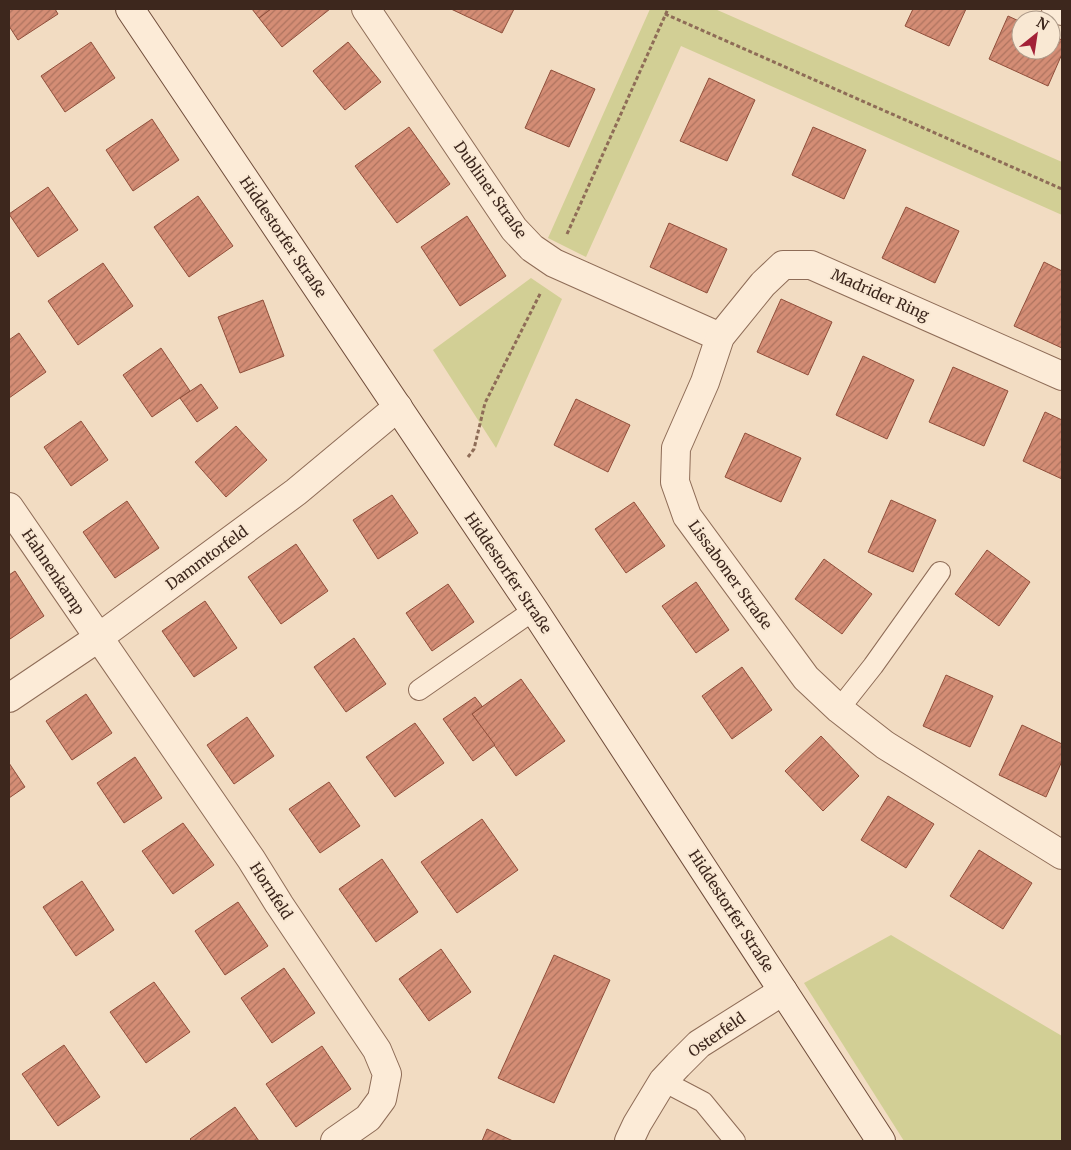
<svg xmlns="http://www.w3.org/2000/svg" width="1071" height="1150" font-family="Merriweather,serif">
  <defs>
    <pattern id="building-hatch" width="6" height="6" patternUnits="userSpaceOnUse" patternTransform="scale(1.25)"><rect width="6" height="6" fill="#d48d75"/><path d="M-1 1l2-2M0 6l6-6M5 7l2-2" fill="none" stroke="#ad735f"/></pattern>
  </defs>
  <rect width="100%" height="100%" fill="#f2dcc2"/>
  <g fill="#d2cf95">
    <path d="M650 9H715L1062 162V215L681 46 586 257 548 238Z"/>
    <path d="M531 278 562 299 496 448 433 350Z"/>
    <path d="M891 935 1062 1036V1141H904L804 983Z"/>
  </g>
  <g fill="url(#building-hatch)" stroke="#904f3b">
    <path d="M9 9H55L58 14 18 40 9 26Z"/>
    <path d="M252 9H271L259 18Z"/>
    <path d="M271 9H330L282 47 259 18Z"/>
    <path d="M451 9H514L502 33Z"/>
    <path d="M913 9H966L949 46 905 26Z"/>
    <path d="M1008 16 1021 22V50H1051V35L1062 40V54L1048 86 989 59Z"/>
    <path d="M91 42 115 78 65 112 41 76Z"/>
    <path d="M348 42 381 82 345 110 313 71Z"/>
    <path d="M551 70 595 89 569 147 525 128Z"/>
    <path d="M709 78 755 100 727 161 680 141Z"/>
    <path d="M152 119 179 160 133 191 106 150Z"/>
    <path d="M409 127 450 184 397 223 355 166Z"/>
    <path d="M813 127 866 150 844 199 792 175Z"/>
    <path d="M48 187 78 230 38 257 9 214Z"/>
    <path d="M198 196 233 246 189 277 154 227Z"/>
    <path d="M906 207 959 231 935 283 882 258Z"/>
    <path d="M467 216 506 276 460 306 421 247Z"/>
    <path d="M669 223 727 249 707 293 650 267Z"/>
    <path d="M1044 262 1062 271V348L1014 326Z"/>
    <path d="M103 263 133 306 78 345 48 301Z"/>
    <path d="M781 299 832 322 808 375 757 352Z"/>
    <path d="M263 300 284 356 240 373 218 317Z"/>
    <path d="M19 333 46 372 9 398V340Z"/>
    <path d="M161 348 190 391 152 417 123 375Z"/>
    <path d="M863 356 914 380 887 439 836 415Z"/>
    <path d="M953 367 1008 391 984 446 929 422Z"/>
    <path d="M201 384 218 408 197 422 180 398Z"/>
    <path d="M576 399 630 425 608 472 554 445Z"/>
    <path d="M1045 412 1062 420V479L1023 461Z"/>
    <path d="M81 421 108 460 71 486 44 447Z"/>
    <path d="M236 426 267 460 226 497 195 462Z"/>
    <path d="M745 433 801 458 781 502 725 477Z"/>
    <path d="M392 495 418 533 378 559 353 520Z"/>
    <path d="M891 500 936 520 913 572 868 552Z"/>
    <path d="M127 501 159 548 115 578 83 532Z"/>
    <path d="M634 502 665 546 626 573 595 529Z"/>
    <path d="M296 544 328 591 281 624 248 577Z"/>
    <path d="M987 550 1030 582 999 626 955 594Z"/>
    <path d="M824 559 872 594 842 634 795 599Z"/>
    <path d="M15 571 44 616 10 639 9 637V575Z"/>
    <path d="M696 582 729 630 696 653 662 606Z"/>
    <path d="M448 584 474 622 432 651 406 613Z"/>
    <path d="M205 601 237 648 194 677 162 631Z"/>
    <path d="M354 638 386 684 346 712 314 667Z"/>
    <path d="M742 667 772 710 732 739 702 696Z"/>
    <path d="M946 675 993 696 970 747 923 726Z"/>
    <path d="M521 679 565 741 516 776 472 714Z"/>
    <path d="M86 694 112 733 72 760 46 721Z"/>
    <path d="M475 697 482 706 472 714 495 745 473 761 443 719Z"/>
    <path d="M247 717 274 756 234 784 207 745Z"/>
    <path d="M415 723 444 763 395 797 366 757Z"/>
    <path d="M1022 725 1062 744V761L1046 797 999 775Z"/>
    <path d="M821 736 859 776 823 811 785 771Z"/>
    <path d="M135 757 162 798 124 823 97 783Z"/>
    <path d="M9 763 25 787 9 798Z"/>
    <path d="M329 782 360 826 320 853 289 809Z"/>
    <path d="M888 796 934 824 906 868 861 840Z"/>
    <path d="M482 819 518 870 457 913 421 862Z"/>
    <path d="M183 823 214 865 173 894 142 851Z"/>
    <path d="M979 850 1032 883 1003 929 950 896Z"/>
    <path d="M382 859 418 912 376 942 339 889Z"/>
    <path d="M82 881 114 930 76 956 43 907Z"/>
    <path d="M238 902 268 946 225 975 195 931Z"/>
    <path d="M441 949 471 992 429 1021 399 979Z"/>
    <path d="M554 955 610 980 554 1103 498 1078Z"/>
    <path d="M284 968 315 1013 272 1043 241 998Z"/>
    <path d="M154 982 190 1032 146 1063 110 1012Z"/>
    <path d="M64 1045 100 1097 58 1126 22 1074Z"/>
    <path d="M322 1046 351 1089 296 1127 266 1084Z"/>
    <path d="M235 1107 259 1141H192L190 1139Z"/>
    <path d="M487 1129 513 1141H482Z"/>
  </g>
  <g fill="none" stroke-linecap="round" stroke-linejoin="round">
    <g stroke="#8e6c57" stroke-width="22">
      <g id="lane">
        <path d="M419 690 534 610"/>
        <path d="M839 709 873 666 940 572"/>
        <path d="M663 1081 703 1102 735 1141"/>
      </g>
    </g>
    <g stroke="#8e6c57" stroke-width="30">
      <g id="street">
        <path d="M366 9 514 229 532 248 554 263 720 337"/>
        <path d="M1056 9 1062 11"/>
        <path d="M1062 376 811 265H783L763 284 720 337 705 382 676 448 675 482 687 516 806 678 839 709 885 745 1062 855"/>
        <path d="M9 507 251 859 279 904 377 1050 387 1074 382 1099 368 1118 335 1141"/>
        <path d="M9 698 98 638 296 492 398 407"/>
        <path d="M629 1141 637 1124 663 1081 678 1065 699 1044 783 991"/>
      </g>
    </g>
    <g stroke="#704d3b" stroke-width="30">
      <path id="secondary" d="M130 9 534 610 881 1141"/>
    </g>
    <g stroke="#8e6c57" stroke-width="3" stroke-dasharray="4 2.5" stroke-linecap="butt">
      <path d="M665 14 1062 189"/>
      <path d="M567 234 668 9"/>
      <path d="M468 457 474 449 485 403 541 292"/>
    </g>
    <use href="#lane" stroke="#fcebd7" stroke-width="20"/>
    <use href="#street" stroke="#fcebd7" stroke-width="28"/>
    <use href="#secondary" stroke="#fcebd7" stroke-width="28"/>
  </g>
  <g text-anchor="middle" stroke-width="4" stroke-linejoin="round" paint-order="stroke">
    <g font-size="15" fill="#3d271d" stroke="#f9e8d3">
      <text transform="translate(490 190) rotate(55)" y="5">Dubliner Straße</text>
      <text transform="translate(283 237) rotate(56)" y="5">Hiddestorfer Straße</text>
      <text transform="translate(880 295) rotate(24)" y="5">Madrider Ring</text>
      <text transform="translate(207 558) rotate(-36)" y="5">Dammtorfeld</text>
      <text transform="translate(53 572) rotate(56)" y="5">Hahnenkamp</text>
      <text transform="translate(508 573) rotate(56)" y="5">Hiddestorfer Straße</text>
      <text transform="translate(730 575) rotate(54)" y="5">Lissaboner Straße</text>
      <text transform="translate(271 891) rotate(57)" y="5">Hornfeld</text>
      <text transform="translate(731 911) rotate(57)" y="5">Hiddestorfer Straße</text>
      <text transform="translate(717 1035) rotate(-35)" y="5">Osterfeld</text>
    </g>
  </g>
  <rect width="1071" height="1150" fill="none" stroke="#3d271d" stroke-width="20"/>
  <g transform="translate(1036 35) rotate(30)"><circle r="24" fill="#f9e8d3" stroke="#ae9b8a"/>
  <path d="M0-4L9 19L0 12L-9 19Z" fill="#a32137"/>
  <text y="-8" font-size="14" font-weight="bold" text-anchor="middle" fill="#3d271d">N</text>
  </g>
</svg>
